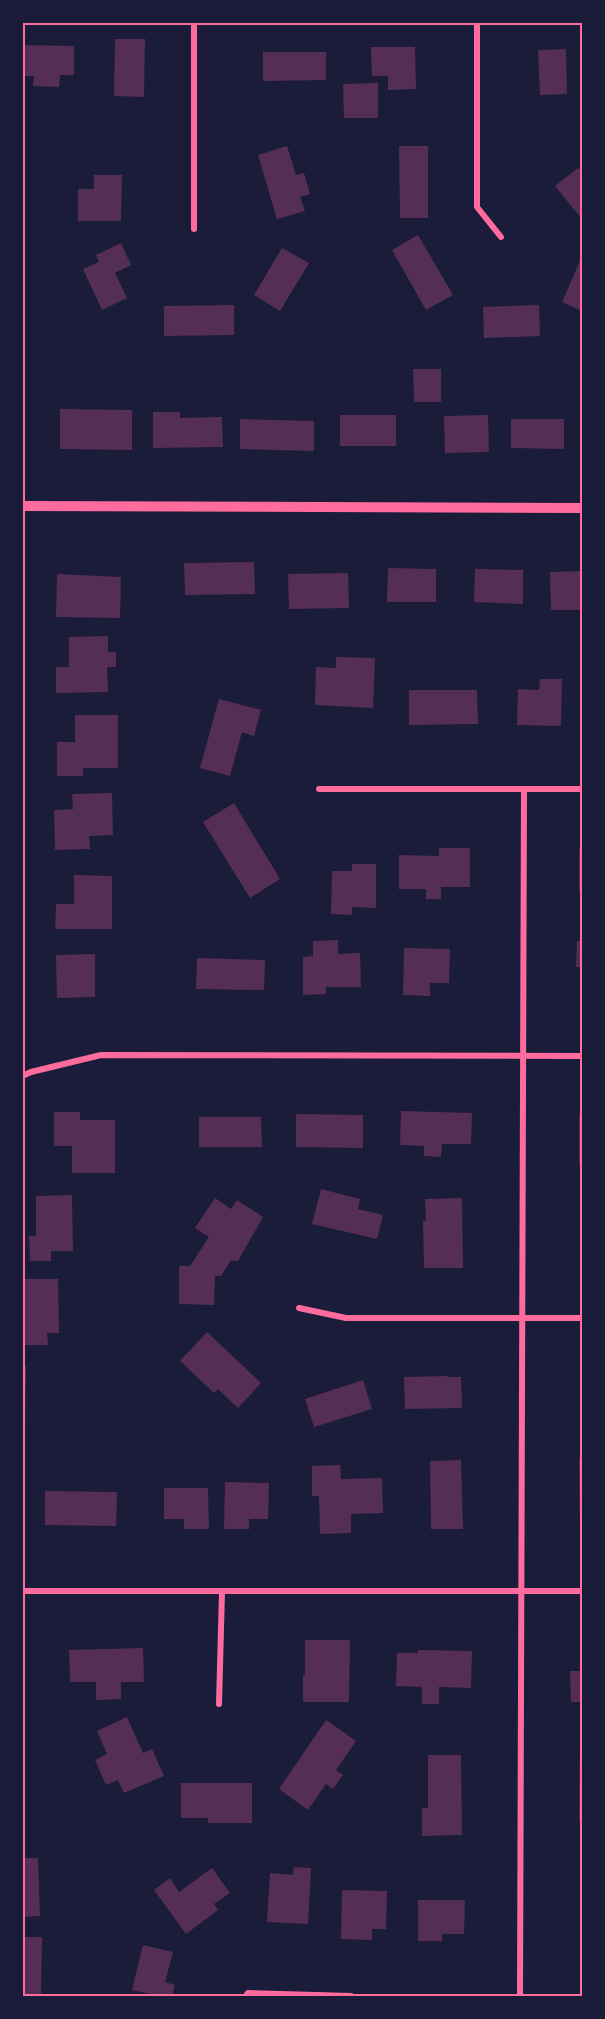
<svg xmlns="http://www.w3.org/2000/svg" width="605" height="2019" font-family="'PT Sans Narrow',sans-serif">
  <rect width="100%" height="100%" fill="#1b1b3a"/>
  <g fill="#542f53">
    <path d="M115 39H145L144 97 114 96Z"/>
    <path d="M22 45 74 46V75H60L59 87 33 86 34 76H22Z"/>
    <path d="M371 47H415L416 89 388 90V76H372Z"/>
    <path d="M566 49 567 94 540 95 538 50Z"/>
    <path d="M263 52H326V80L263 81Z"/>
    <path d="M378 83V118H344L343 84Z"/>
    <path d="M287 146 296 175 304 173 310 194 300 197 305 211 277 219 258 155Z"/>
    <path d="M399 146H428V218H400Z"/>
    <path d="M578 168 582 173V219L555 186Z"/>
    <path d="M94 175H122L121 221H78V189H94Z"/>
    <path d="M418 235 453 295 426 310 392 250Z"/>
    <path d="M121 243 131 265 115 273 127 298 102 310 83 269 99 262 96 255Z"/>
    <path d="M282 248 309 263 280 311 254 295Z"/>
    <path d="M582 256V311L562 302Z"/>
    <path d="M234 305V335L164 336V306Z"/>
    <path d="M539 305 540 336 484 338 483 307Z"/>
    <path d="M413 369H441V402H414Z"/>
    <path d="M60 409 132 410V450L60 449Z"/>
    <path d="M153 412H180V418L222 417 223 447 153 448Z"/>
    <rect x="340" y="415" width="56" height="31"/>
    <path d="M488 415 489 452 445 453 444 416Z"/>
    <path d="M240 419 314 421V451L240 449Z"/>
    <path d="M511 419H564V449L511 448Z"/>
    <path d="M254 562 255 594 185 595 184 563Z"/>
    <path d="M388 568 436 569V602H387Z"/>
    <path d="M475 569 523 570V604L474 602Z"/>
    <path d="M582 571V610H551L550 572Z"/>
    <path d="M348 573 349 608 289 609 288 574Z"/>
    <path d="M57 574 121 577 120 618 56 617Z"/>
    <path d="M108 636V652H116V667H107L108 692 56 693V667H69V637Z"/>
    <path d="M336 657 375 658 373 708 315 705 316 667 336 668Z"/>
    <path d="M540 679H562L561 726 517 725 518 689 539 690Z"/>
    <path d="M409 690H477L478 724 409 725Z"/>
    <path d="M219 699 261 710 254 736 242 732 230 776 200 768Z"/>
    <path d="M75 715H118V768H83V776H57V742H75Z"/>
    <path d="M112 793 113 835 89 836 90 849 55 850 54 810 73 809 72 794Z"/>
    <path d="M234 803 280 879 250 898 203 822Z"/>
    <path d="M439 848H470V887H441V899H426V889H399V855L439 856Z"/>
    <rect x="579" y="849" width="3" height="41"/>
    <path d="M352 864H376V908L352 907V915L331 914 332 871H352Z"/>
    <path d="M74 875 112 876V929H55L56 904H74Z"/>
    <path d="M338 940V954L360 953 361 987H326V994L303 995V957L313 956V941Z"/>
    <path d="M577 941H582V967H576Z"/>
    <path d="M404 948 450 949 449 983H430V996L403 995Z"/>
    <path d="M95 954V997L57 998 56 955Z"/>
    <path d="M197 958 265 960 264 990 196 989Z"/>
    <path d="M401 1111 472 1113 471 1144H442L441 1157 424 1156V1146L400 1145Z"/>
    <path d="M54 1112H80V1120H115V1173H72V1146H54Z"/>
    <path d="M296 1114 363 1115V1148L296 1147Z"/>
    <rect x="579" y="1115" width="3" height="49"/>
    <path d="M199 1117H261L262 1147H199Z"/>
    <path d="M321 1189 360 1199 358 1209 383 1215 377 1239 312 1224Z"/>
    <path d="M72 1195 73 1251H51V1261H30L29 1236H36V1196Z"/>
    <path d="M215 1198 231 1209 237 1200 263 1217 238 1261 231 1260 221 1276H215L214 1305 179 1304V1266H190L209 1237 195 1228Z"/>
    <path d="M462 1198 463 1268H424L423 1221H426L425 1199Z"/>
    <path d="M22 1279H58L59 1333H47L48 1345H22Z"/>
    <path d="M207 1332 261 1383 238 1408 218 1389 214 1393 180 1361Z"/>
    <path d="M22 1366H26L25 1431H22Z"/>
    <path d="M449 1376V1377H461L462 1408 405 1409 404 1377Z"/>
    <path d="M363 1380 372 1409 314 1427 305 1399Z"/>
    <path d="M579 1458H582V1527H580Z"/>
    <path d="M461 1460 463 1529H431L430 1461Z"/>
    <path d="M340 1465 341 1479 382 1478 383 1513 351 1514V1533L320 1534 319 1496H312V1466Z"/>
    <path d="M225 1482 269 1483 268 1519H249V1529H224Z"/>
    <path d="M164 1488H208L209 1529H184V1519H164Z"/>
    <path d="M45 1491 117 1492 116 1526 45 1525Z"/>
    <path d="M305 1640H350L349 1702H303V1675H305Z"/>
    <path d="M143 1648 144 1682H121V1699L96 1700V1682H70L69 1650Z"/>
    <path d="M418 1650 472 1651 471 1688 439 1687V1704H422V1687L396 1686 397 1653H418Z"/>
    <path d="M570 1671H582V1702H571Z"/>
    <path d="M127 1717 143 1753 152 1749 164 1776 124 1793 118 1780 106 1785 95 1760 107 1754 97 1731Z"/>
    <path d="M326 1720 356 1741 336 1770 343 1775 333 1789 326 1784 308 1810 279 1789Z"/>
    <path d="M580 1748H582V1820H579Z"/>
    <path d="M428 1755H461L462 1835 422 1836V1808H428Z"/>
    <path d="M181 1783H252V1823H208V1818H181Z"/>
    <path d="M22 1858H38L40 1916 22 1917Z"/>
    <path d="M294 1867 311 1868 308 1924 267 1922 270 1873 293 1875Z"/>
    <path d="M212 1868 230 1893 214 1904 218 1910 186 1934 154 1890 170 1878 179 1892Z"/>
    <path d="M342 1890 387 1891 386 1929H372V1940L341 1939Z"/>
    <path d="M418 1900H465L464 1934H442V1941H418Z"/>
    <path d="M22 1937H42L41 1996H22Z"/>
    <path d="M143 1945 173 1952 165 1982 175 1985 172 1996H159L132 1990Z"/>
  </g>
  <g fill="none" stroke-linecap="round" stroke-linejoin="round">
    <g stroke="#ff6b9d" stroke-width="6">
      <path d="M194 22V229"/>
      <path d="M477 22V207L501 237"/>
      <path d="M319 789H582"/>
      <path d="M22 1076 31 1072 101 1055 582 1056"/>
      <path d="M299 1308 346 1318H582"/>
      <path d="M22 1591H582"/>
      <path d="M219 1704 222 1592"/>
      <path d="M246 1996 248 1993 351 1996"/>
      <path d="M520 1996 524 789"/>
    </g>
    <path stroke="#ff6b9d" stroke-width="10" d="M22 506 582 508"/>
  </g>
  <rect width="605" height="2019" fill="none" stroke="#1b1b3a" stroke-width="48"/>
  <rect x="24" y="24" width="557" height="1971" fill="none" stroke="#ff6b9d" stroke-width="2"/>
</svg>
